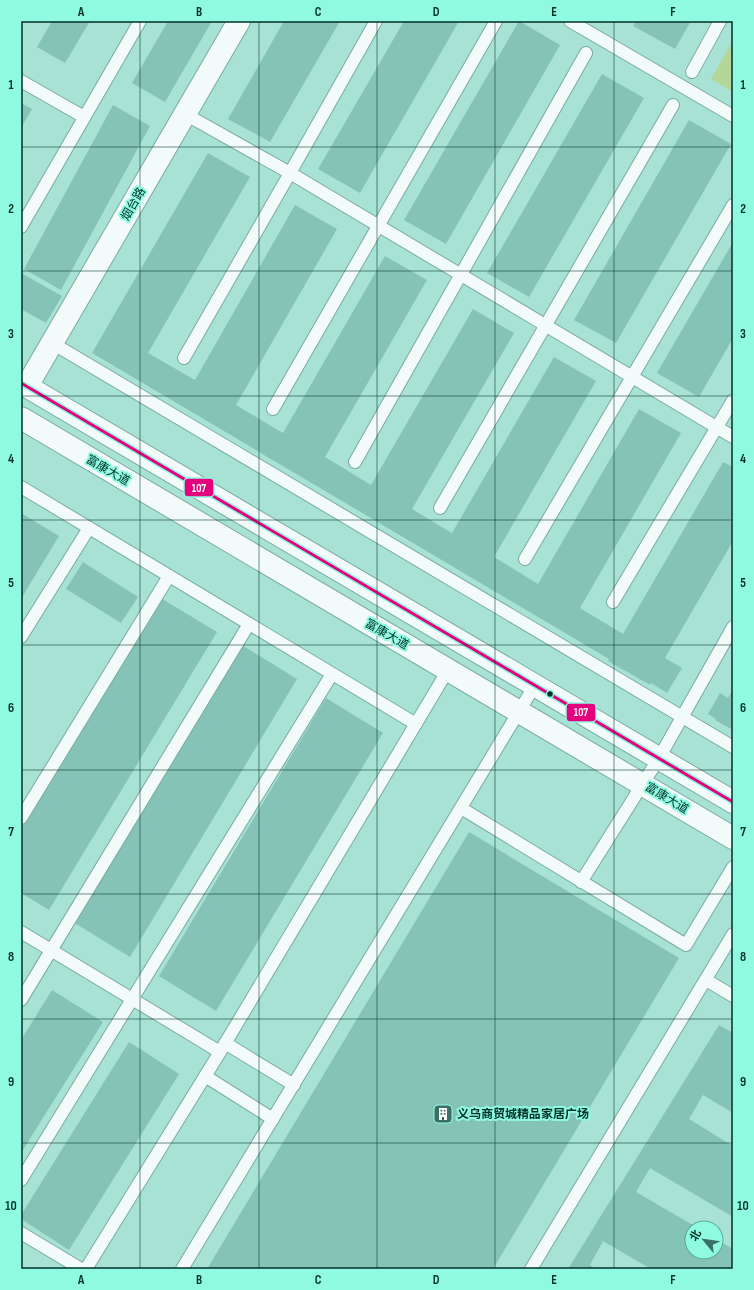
<svg xmlns="http://www.w3.org/2000/svg" width="754" height="1290" font-family="'Sofia Sans Condensed','Noto Sans SC',sans-serif">
  <rect width="100%" height="100%" fill="#a8e2d4"/>
  <path fill="#b4d699" d="M733 41V92L711 79Z"/>
  <g fill="#86c3b7">
    <path d="M52 21H90L65 63 37 47Z"/>
    <path d="M168 21H212L165 102 132 83Z"/>
    <path d="M284 21H340L270 142 228 119Z"/>
    <path d="M404 21H459L360 193 318 169Z"/>
    <path d="M519 21 560 45 446 244 404 220Z"/>
    <path d="M636 21H691L675 49 633 26Z"/>
    <path d="M602 74 644 98 529 297 487 273Z"/>
    <path d="M21 103 32 109 21 128Z"/>
    <path d="M113 105 150 126 61 290 24 269Z"/>
    <path d="M689 120 731 144 616 343 574 320Z"/>
    <path d="M208 153 250 177 148 353 195 380 295 205 337 229 236 405 283 433 385 256 427 280 325 457 371 485 473 309 514 333 412 509 452 533 554 357 596 381 494 557 538 584 639 409 681 433 580 608 623 634 723 462 733 467V541L665 658 682 668 667 693 651 683 650 685 608 661 609 659 92 353Z"/>
    <path d="M733 242V338L699 397 657 373Z"/>
    <path d="M21 273 62 296 46 323 21 309Z"/>
    <path d="M21 513 59 536 21 599Z"/>
    <path d="M83 562 138 597 121 623 66 589Z"/>
    <path d="M159 597 217 632 49 910 21 893V828Z"/>
    <path d="M240 644 297 679 130 957 73 922Z"/>
    <path d="M733 690V730L715 720 716 719 708 714 720 693 728 698Z"/>
    <path d="M326 698 383 733 216 1011 159 976Z"/>
    <path d="M469 832 679 958 493 1269H207Z"/>
    <path d="M52 990 103 1022 21 1153V1040Z"/>
    <path d="M719 1025 733 1033V1113L703 1095 689 1119 733 1146V1217L650 1168 636 1192 698 1228H692V1252H716V1239L733 1249V1269H651L603 1241 590 1265 596 1269H568Z"/>
    <path d="M129 1042 179 1074 69 1250 21 1219V1215Z"/>
  </g>
  <g fill="none" stroke-linecap="round" stroke-linejoin="round">
    <g stroke="#7aaba0" stroke-width="14">
      <g id="lane">
        <path d="M376 21 290 173 733 437"/>
        <path d="M570 21 733 116"/>
        <path d="M692 72 720 21"/>
        <path d="M21 81 84 117"/>
        <path d="M21 227 140 21"/>
        <path d="M52 343 733 747"/>
        <path d="M184 358 290 173 185 114"/>
        <path d="M273 409 496 21"/>
        <path d="M355 462 586 53"/>
        <path d="M21 487 416 724"/>
        <path d="M440 508 673 105"/>
        <path d="M525 559 733 205"/>
        <path d="M613 602 733 400"/>
        <path d="M21 637 89 528"/>
        <path d="M461 808 686 945 733 867"/>
        <path d="M21 818 169 576"/>
        <path d="M581 882 659 758 733 627"/>
        <path d="M21 932 220 1052"/>
        <path d="M706 980 733 996"/>
        <path d="M21 1000 249 624"/>
        <path d="M225 1043 294 1085"/>
        <path d="M205 1076 273 1119"/>
        <path d="M21 1180 332 674"/>
        <path d="M21 1233 81 1269"/>
        <path d="M86 1269 220 1052 448 670"/>
        <path d="M182 1269 535 685"/>
        <path d="M531 1269 733 934"/>
      </g>
    </g>
    <g stroke="#7aaba0" stroke-width="24">
      <path id="street" d="M27 386 239 21"/>
    </g>
    <g stroke="#7aaba0" stroke-width="24">
      <g id="secondary">
        <path d="M21 383 733 802"/>
        <path d="M21 418 733 838"/>
      </g>
    </g>
    <use href="#lane" stroke="#f2fbf9" stroke-width="12"/>
    <use href="#street" stroke="#f2fbf9" stroke-width="22"/>
    <use href="#secondary" stroke="#f2fbf9" stroke-width="22"/>
    <g stroke="#8ffae1" stroke-width="6">
      <path id="bus-1" d="M21 383 733 802"/>
    </g>
    <use href="#bus-1" stroke="#e5007d" stroke-width="3"/>
  </g>
  <path fill="none" stroke="#003128" stroke-width="1" stroke-opacity="0.55" d="M140 21V1269M259 21V1269M377 21V1269M495 21V1269M614 21V1269M21 147H733M21 271H733M21 396H733M21 520H733M21 645H733M21 770H733M21 894H733M21 1019H733M21 1143H733"/>
  <defs>
    <g id="building-square" transform="scale(1)"><rect x="-9" y="-9" width="18" height="18" rx="4" fill="#3b6f64" stroke="#8ffae1"/><path d="M-4-6H4V6H1V3H-1V6H-4ZM-2.5-4.3h1.7v1.8h-1.7ZM.8-4.3h1.7v1.8H.8ZM-2.5-1h1.7V.8h-1.7ZM.8-1h1.7V.8H.8Z" fill="#fff"/></g>
  </defs>
  <g fill-rule="evenodd">
    <use href="#building-square" x="443" y="1114"/>
  </g>
  <circle fill="#003128" stroke="#8ffae1" stroke-width="1.5" cx="550" cy="694" r="3.5"/>
  <g text-anchor="middle" stroke-width="4" stroke-linejoin="round" paint-order="stroke">
    <g font-size="12" fill="#003128" stroke="#8ffae1">
      <text transform="translate(133 204) rotate(-60)" y="4">烟台路</text>
      <text transform="translate(108 470) rotate(30)" y="4">富康大道</text>
      <text transform="translate(387 634) rotate(30)" y="4">富康大道</text>
      <text transform="translate(667 798) rotate(31)" y="4">富康大道</text>
    </g>
    <g font-size="12" font-weight="bold" fill="#003128" stroke="#8ffae1" text-anchor="start">
      <text x="457" y="1118">义乌商贸城精品家居广场</text>
    </g>
  </g>
  <g stroke="#8ffae1" stroke-width="1.5">
    <rect x="184" y="478" width="30" height="19" rx="4" fill="#e5007d"/>
    <rect x="566" y="703" width="30" height="19" rx="4" fill="#e5007d"/>
  </g>
  <g font-size="11" text-anchor="middle" font-weight="bold" fill="#fff">
    <text x="199" y="492">107</text>
    <text x="581" y="716">107</text>
  </g>
  <rect width="754" height="1290" fill="none" stroke="#8ffae1" stroke-width="44"/>
  <g transform="translate(704 1240) rotate(299)"><circle r="19" fill="#8ffae1" stroke="#56aa97"/>
  <path d="M0-3L7 15L0 10L-7 15Z" fill="#3b6f64"/>
  <text y="-6" font-size="11" font-weight="bold" text-anchor="middle" fill="#003128">北</text>
  </g>
  <rect x="22" y="22" width="710" height="1246" fill="none" stroke="#003128" stroke-width="1.5"/>
  <g font-size="13" text-anchor="middle" font-weight="bold" fill="#003128">
    <text x="81" y="16">A</text>
    <text x="199" y="16">B</text>
    <text x="318" y="16">C</text>
    <text x="436" y="16">D</text>
    <text x="554" y="16">E</text>
    <text x="673" y="16">F</text>
    <text x="11" y="89">1</text>
    <text x="743" y="89">1</text>
    <text x="11" y="213">2</text>
    <text x="743" y="213">2</text>
    <text x="11" y="338">3</text>
    <text x="743" y="338">3</text>
    <text x="11" y="463">4</text>
    <text x="743" y="463">4</text>
    <text x="11" y="587">5</text>
    <text x="743" y="587">5</text>
    <text x="11" y="712">6</text>
    <text x="743" y="712">6</text>
    <text x="11" y="836">7</text>
    <text x="743" y="836">7</text>
    <text x="11" y="961">8</text>
    <text x="743" y="961">8</text>
    <text x="11" y="1086">9</text>
    <text x="743" y="1086">9</text>
    <text x="11" y="1210">10</text>
    <text x="743" y="1210">10</text>
    <text x="81" y="1284">A</text>
    <text x="199" y="1284">B</text>
    <text x="318" y="1284">C</text>
    <text x="436" y="1284">D</text>
    <text x="554" y="1284">E</text>
    <text x="673" y="1284">F</text>
  </g>
</svg>
